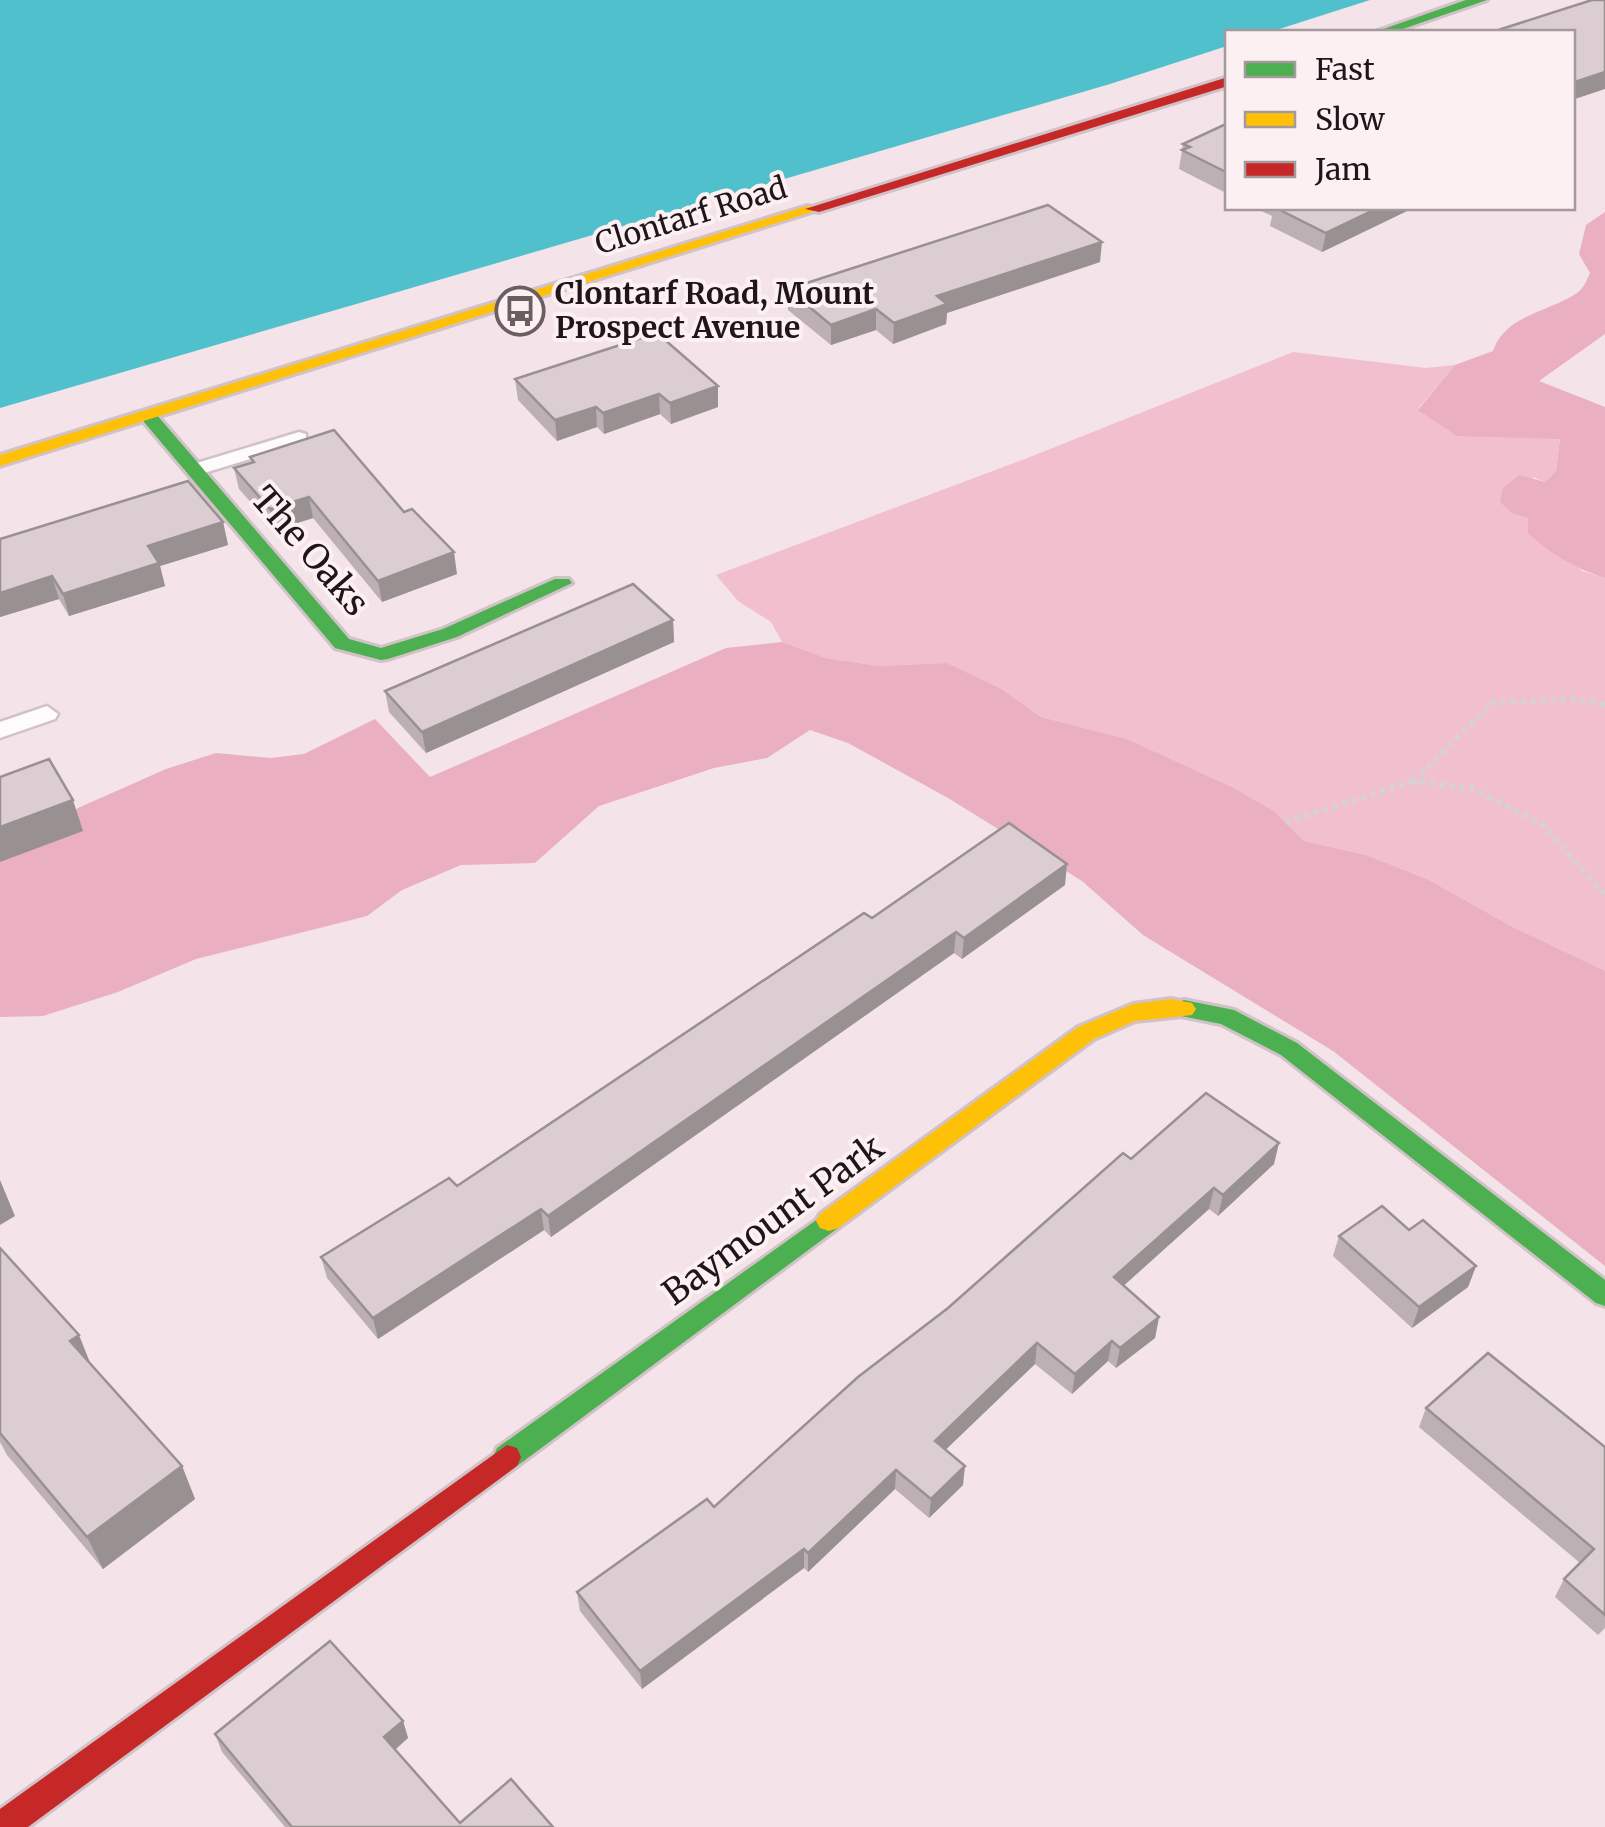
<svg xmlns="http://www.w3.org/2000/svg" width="1605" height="1827" font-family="Merriweather,serif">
  <rect width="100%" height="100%" fill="#f4e3e8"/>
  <path fill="#f2bfce" d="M1293 352 1426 368 1455 365 1418 409 1560 438 1556 471 1545 482 1533 477 1529 518 1582 571 1605 578V971L1513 927 1427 879 1366 855 1304 841 1274 811 1232 787 1127 739 1041 717 1000 688 947 663 878 666 826 658 782 642 771 622 738 601 716 575 1035 455Z"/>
  <g fill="#eaafc1">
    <path d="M1605 212V334L1539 381 1605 407V578C1576 569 1550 554 1528 533V518L1512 513 1500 502 1503 488 1519 475 1545 482 1556 471 1560 439 1457 436 1418 410 1455 365 1493 351C1505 315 1549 312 1577 293 1583 289 1587 280 1590 273L1579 254 1586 225Z"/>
    <path d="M782 642 826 658 878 666 947 663 1000 688 1041 717 1127 739 1232 787 1274 811 1304 841 1366 855 1427 879 1513 927 1605 971V1266L1333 1051 1143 935 1082 881 948 798 848 743 810 730 767 758 714 768 599 806 535 863 461 865 402 890 367 916 196 959 118 992 43 1016 0 1017V862L78 808 166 769 216 753 271 758 304 754 375 719 430 777 726 648Z"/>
  </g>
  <path fill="#50c1cc" d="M0 0H1370L1270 32H1228L1227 46 1110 84 0 408Z"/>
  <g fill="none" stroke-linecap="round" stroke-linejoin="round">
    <g stroke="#d0c2c6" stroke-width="5">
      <g id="lane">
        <path d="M299 432 306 434V442L194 476 184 470 187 466Z"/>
        <path d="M47 706 58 714 55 719 0 738V722Z"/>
      </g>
    </g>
    <g stroke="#d0c2c6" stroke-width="6">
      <g id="fast">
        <path d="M1466 0H1487L1394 32H1375Z"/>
        <path d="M150 413 156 414 349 639 381 648 443 629 555 579H569L572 583 457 637 388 659 381 660 335 648 144 422V414Z"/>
        <path d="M1184 1000 1234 1010 1297 1043 1605 1280V1306L1596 1303 1281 1055 1221 1024 1176 1015 1172 1009 1176 1003Z"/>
        <path d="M829 1211 838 1214 842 1221 838 1228 517 1466 507 1469 497 1466 493 1457 497 1448Z"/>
      </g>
    </g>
    <g stroke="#d0c2c6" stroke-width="6">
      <g id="slow">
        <path d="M807 206 821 209 0 466V455Z"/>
        <path d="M1171 999 1192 1003 1196 1009 1192 1015 1135 1021 1094 1039 838 1228 829 1231 820 1228 816 1221 820 1214 1078 1027 1133 1004Z"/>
      </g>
    </g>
    <g stroke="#d0c2c6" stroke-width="6">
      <g id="jam">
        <path d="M1228 77V86L819 212 805 209Z"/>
        <path d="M507 1445 517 1448 521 1457 517 1466 28 1827H0V1809Z"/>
      </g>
    </g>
    <g stroke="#d6d2d3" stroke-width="6" stroke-dasharray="5 5" stroke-linecap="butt">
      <path d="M1605 705 1576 699 1492 703 1414 781 1473 789 1542 824 1605 895"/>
      <path d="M1285 822 1414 781"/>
    </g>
    <use href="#lane" fill="#fdfbfc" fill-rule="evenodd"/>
    <use href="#fast" fill="#4caf50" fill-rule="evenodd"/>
    <use href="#slow" fill="#ffc107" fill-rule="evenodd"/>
    <use href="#jam" fill="#c62828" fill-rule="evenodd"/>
  </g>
  <g fill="#bcb0b4">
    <path d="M1228 123V194L1179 169 1183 144Z"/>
    <path d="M1255 208H1408L1407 211 1322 252 1270 226 1272 216Z"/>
    <path d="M1100 262 947 313 946 324 893 344 876 330 831 345 788 310V289Z"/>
    <path d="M515 379 718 386V407L671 424 660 414 604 434 597 427 557 441 518 400Z"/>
    <path d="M250 457 457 574 382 602 313 518 275 530 239 489 234 468 252 463Z"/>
    <path d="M223 522 228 545 160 566 165 586 69 616 59 599 0 617V539Z"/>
    <path d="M673 620 674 642 426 753 389 712 385 691Z"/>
    <path d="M1065 885 962 959 954 953 551 1237 544 1230 378 1339 327 1278 321 1257 457 1186 872 918Z"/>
    <path d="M1131 1159 1274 1164 1218 1216 1209 1209 1123 1286 1159 1317 1155 1338 1116 1368 1108 1361 1072 1394 1035 1364 946 1449 963 1485 929 1518 895 1489 808 1572 804 1568 642 1689 580 1611 577 1592 714 1507 948 1308Z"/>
    <path d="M1409 1230 1476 1266 1468 1287 1412 1328 1333 1256 1339 1236Z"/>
    <path d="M0 1248 92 1366 182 1466 195 1499 103 1569 7 1455 0 1442Z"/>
    <path d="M1426 1408 1605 1447V1628L1598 1635 1555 1597 1564 1579 1580 1563 1419 1427Z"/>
    <path d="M403 1721 408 1738 395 1750 460 1823 553 1827H285L222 1752 215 1734Z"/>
  </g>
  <g fill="#999092">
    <path d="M1605 72V89L1572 100V83Z"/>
    <path d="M1378 208H1408L1407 211 1322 252 1326 233Z"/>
    <path d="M1102 242 1100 262 947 313 946 324 893 344 894 323 937 296Z"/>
    <path d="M876 309V330L831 345V325Z"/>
    <path d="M718 386V407L671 424 670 403Z"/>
    <path d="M659 394 660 414 604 434 603 413Z"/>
    <path d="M596 407 597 427 557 441 555 420Z"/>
    <path d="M309 497 313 518 275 530 270 509Z"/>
    <path d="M223 522 228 545 160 566 165 586 69 616 63 594 148 546Z"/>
    <path d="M454 552 457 574 382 602 378 581Z"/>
    <path d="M52 576 59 599 0 617V593Z"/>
    <path d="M673 620 674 642 426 753 422 732Z"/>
    <path d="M73 800 83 831 0 862V827Z"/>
    <path d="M1067 864 1065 885 962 959 964 938Z"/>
    <path d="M956 932 954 953 551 1237 548 1216Z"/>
    <path d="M1279 1143 1274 1164 1218 1216 1223 1195Z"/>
    <path d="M0 1180 15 1216 0 1225Z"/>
    <path d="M1214 1188 1209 1209 1110 1298 1114 1277Z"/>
    <path d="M541 1209 544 1230 378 1339 373 1318Z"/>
    <path d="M1476 1266 1468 1287 1412 1328 1419 1307Z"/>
    <path d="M1159 1317 1155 1338 1116 1368 1120 1348Z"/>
    <path d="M79 1335 93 1370 70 1341Z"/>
    <path d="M1112 1341 1108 1361 1072 1394 1075 1374Z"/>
    <path d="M1037 1343 1035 1364 934 1461 935 1441Z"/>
    <path d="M182 1466 195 1499 103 1569 87 1537Z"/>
    <path d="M965 1466 963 1485 929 1518 931 1499Z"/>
    <path d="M896 1470 895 1489 808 1572V1553Z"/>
    <path d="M804 1549V1568L642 1689 640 1671Z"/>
    <path d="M403 1721 408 1738 389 1755 384 1737Z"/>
  </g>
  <g fill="#dbcdd1" stroke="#999092" stroke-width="2.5">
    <path d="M1592 0H1605V72L1572 83V32H1492Z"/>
    <path d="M1228 123V173L1182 150 1190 147 1183 144Z"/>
    <path d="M1048 205 1102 242 937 296 947 304 894 323 876 309 831 325 788 289Z"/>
    <path d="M1276 208H1378L1326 233Z"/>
    <path d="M657 333 718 386 670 403 659 394 603 413 596 407 555 420 515 379Z"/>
    <path d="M334 430 404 512 412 509 454 552 378 581 309 497 270 509 234 468 254 462 250 457Z"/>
    <path d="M188 481 223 522 148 546 159 563 63 594 52 576 0 593V539Z"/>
    <path d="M633 584 673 620 422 732 385 691Z"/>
    <path d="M49 759 73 800 0 827V777Z"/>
    <path d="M1009 823 1067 864 964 938 956 932 548 1216 541 1209 373 1318 321 1257 449 1178 457 1186 864 913 872 918Z"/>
    <path d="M1206 1093 1279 1143 1223 1195 1214 1188 1114 1277 1159 1317 1120 1348 1112 1341 1075 1374 1037 1343 935 1441 965 1466 931 1499 896 1470 808 1553 804 1549 640 1671 577 1592 707 1499 714 1507 858 1377 948 1308 1123 1153 1131 1159Z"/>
    <path d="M1382 1206 1409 1230 1423 1220 1476 1266 1419 1307 1339 1236Z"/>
    <path d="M0 1248 79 1335 70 1341 182 1466 87 1537 0 1433Z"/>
    <path d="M1488 1353 1605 1447V1615L1564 1579 1594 1549 1426 1408Z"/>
    <path d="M330 1641 403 1721 384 1737 460 1823 511 1779 553 1827H292L215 1734Z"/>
  </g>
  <defs>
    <g id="bus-ring" transform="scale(2.5)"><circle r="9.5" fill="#fcf0f2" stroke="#6a5e61" stroke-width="1.5"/><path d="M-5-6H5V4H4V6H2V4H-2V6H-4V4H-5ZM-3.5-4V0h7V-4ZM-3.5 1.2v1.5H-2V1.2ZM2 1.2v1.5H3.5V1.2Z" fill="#6a5e61"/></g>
  </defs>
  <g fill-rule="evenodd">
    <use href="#bus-ring" x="520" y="311"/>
  </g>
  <g text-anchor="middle" stroke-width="8" stroke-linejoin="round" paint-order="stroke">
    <g font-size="30" fill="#201619" stroke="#fcf0f2">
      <text transform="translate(691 216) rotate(-17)" y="10">Clontarf Road</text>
    </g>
    <g font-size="30" font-weight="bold" fill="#201619" stroke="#fcf0f2" text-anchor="start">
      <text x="555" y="304">Clontarf Road, Mount<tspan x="555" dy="34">Prospect Avenue</tspan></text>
    </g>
    <g font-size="35" fill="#201619" stroke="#fcf0f2">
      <text transform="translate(310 551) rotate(49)" y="12">The Oaks</text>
      <text transform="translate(773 1220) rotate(-36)" y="12">Baymount Park</text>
    </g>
  </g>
  <rect x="1225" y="30" width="350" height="180" fill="#fcf0f2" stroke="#a4999b" stroke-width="2.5"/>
  <rect x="1245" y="62" width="50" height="15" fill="#4caf50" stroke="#a4999b" stroke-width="2.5"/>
  <text x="1315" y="80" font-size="30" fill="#201619">Fast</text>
  <rect x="1245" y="112" width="50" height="15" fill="#ffc107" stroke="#a4999b" stroke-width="2.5"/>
  <text x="1315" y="130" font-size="30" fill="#201619">Slow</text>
  <rect x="1245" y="162" width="50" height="15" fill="#c62828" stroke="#a4999b" stroke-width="2.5"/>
  <text x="1315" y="180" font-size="30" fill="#201619">Jam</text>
</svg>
